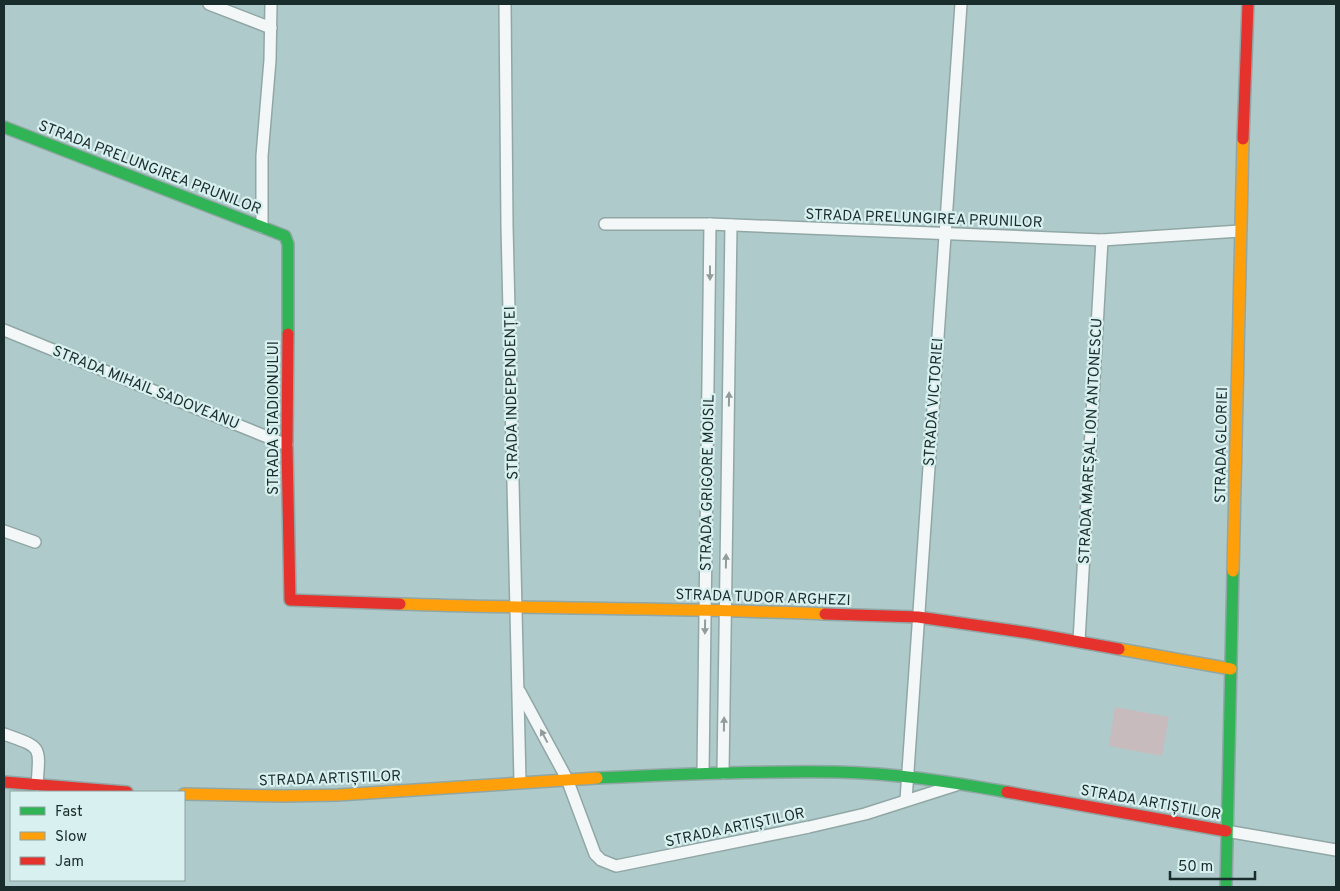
<svg xmlns="http://www.w3.org/2000/svg" width="1340" height="891" font-family="Overpass,sans-serif">
  <rect width="100%" height="100%" fill="#afcaca"/>
  <path fill="#c8bbbd" d="M1115 707 1169 717 1162 756 1109 746Z"/>
  <g fill="none" stroke-linecap="round" stroke-linejoin="round">
    <g stroke="#91a7a6" stroke-width="14">
      <g id="street">
        <path d="M209 4 271 28"/>
        <path d="M505 4 507 226 520 782"/>
        <path d="M605 224H710L1102 240 1240 231"/>
        <path d="M262 227V156L270 60 271 4"/>
        <path d="M4 330 287 445"/>
        <path d="M4 531 35 542"/>
        <path d="M1079 641 1102 240"/>
        <path d="M520 692 567 779 595 854 601 860 616 866 809 827 865 814 956 785"/>
        <path d="M4 734C42 748 40 744 37 785"/>
        <path d="M703 773 710 224"/>
        <path d="M723 773 731 225"/>
        <path d="M906 800 961 4"/>
        <path d="M1226 831 1336 850"/>
      </g>
    </g>
    <g stroke="#91a7a6" stroke-width="14">
      <g id="fast">
        <path d="M4 127 285 236 288 244V334"/>
        <path d="M597 778C677 774 757 771 837 772 894 773 951 782 1007 792"/>
        <path d="M1226 887 1233 571"/>
      </g>
    </g>
    <g stroke="#91a7a6" stroke-width="14">
      <g id="slow">
        <path d="M1233 571 1243 139"/>
        <path d="M400 604C542 609 684 608 825 614"/>
        <path d="M1119 649 1231 669"/>
        <path d="M184 794 283 796 338 795 597 778"/>
      </g>
    </g>
    <g stroke="#91a7a6" stroke-width="14">
      <g id="jam">
        <path d="M1243 139 1248 4"/>
        <path d="M288 334 287 445 290 600 400 604"/>
        <path d="M825 614 918 617 1029 633 1119 649"/>
        <path d="M4 782 127 792"/>
        <path d="M1007 792 1226 831"/>
      </g>
    </g>
    <use href="#street" stroke="#f3f7f7" stroke-width="11"/>
    <use href="#fast" stroke="#30b455" stroke-width="11"/>
    <use href="#slow" stroke="#ff9f0a" stroke-width="11"/>
    <use href="#jam" stroke="#e5322d" stroke-width="11"/>
  </g>
  <defs><path id="oneway-solid" d="M-6-.8H1V-3.2L6.5 0L1 3.2V.8H-6Z" transform="scale(1.25)"/></defs>
  <g fill="#919c9c">
    <use href="#oneway-solid" transform="translate(710 273) rotate(90)"/>
    <use href="#oneway-solid" transform="translate(729 399) rotate(-89)"/>
    <use href="#oneway-solid" transform="translate(726 561) rotate(-89)"/>
    <use href="#oneway-solid" transform="translate(705 627) rotate(91)"/>
    <use href="#oneway-solid" transform="translate(724 724) rotate(-89)"/>
    <use href="#oneway-solid" transform="translate(544 736) rotate(-118)"/>
  </g>
  <g text-anchor="middle" stroke-width="4.5" stroke-linejoin="round" paint-order="stroke">
    <g font-size="15" fill="#1a2d2d" stroke="#d8f0ef">
      <text transform="translate(150 167) rotate(21)" y="5">STRADA PRELUNGIREA PRUNILOR</text>
      <text transform="translate(924 218) rotate(2)" y="5">STRADA PRELUNGIREA PRUNILOR</text>
      <text transform="translate(146 387) rotate(22)" y="5">STRADA MIHAIL SADOVEANU</text>
      <text transform="translate(511 393) rotate(-91)" y="5">STRADA INDEPENDENȚEI</text>
      <text transform="translate(933 402) rotate(-86)" y="5">STRADA VICTORIEI</text>
      <text transform="translate(273 418) rotate(-90)" y="5">STRADA STADIONULUI</text>
      <text transform="translate(1090 441) rotate(-87)" y="5">STRADA MAREȘAL ION ANTONESCU</text>
      <text transform="translate(1221 445) rotate(-89)" y="5">STRADA GLORIEI</text>
      <text transform="translate(707 483) rotate(-89)" y="5">STRADA GRIGORE MOISIL</text>
      <text transform="translate(763 597) rotate(2)" y="5">STRADA TUDOR ARGHEZI</text>
      <text transform="translate(330 778) rotate(-2)" y="5">STRADA ARTIȘTILOR</text>
      <text transform="translate(1151 802) rotate(10)" y="5">STRADA ARTIȘTILOR</text>
      <text transform="translate(735 827) rotate(-12)" y="5">STRADA ARTIȘTILOR</text>
    </g>
  </g>
  <rect width="1340" height="891" fill="none" stroke="#1a2d2d" stroke-width="10"/>
  <rect x="10" y="791" width="175" height="90" fill="#d8f0ef" stroke="#8ca2a1"/>
  <rect x="20" y="807" width="25" height="8" fill="#30b455" stroke="#8ca2a1"/>
  <text x="55" y="816" font-size="15" fill="#1a2d2d">Fast</text>
  <rect x="20" y="832" width="25" height="8" fill="#ff9f0a" stroke="#8ca2a1"/>
  <text x="55" y="841" font-size="15" fill="#1a2d2d">Slow</text>
  <rect x="20" y="857" width="25" height="8" fill="#e5322d" stroke="#8ca2a1"/>
  <text x="55" y="866" font-size="15" fill="#1a2d2d">Jam</text>
  <path d="M1170 871v8h85v-8" fill="none" stroke="#1a2d2d" stroke-width="2.5"/>
  <text x="1178" y="871" font-size="15" fill="#1a2d2d" stroke="#d8f0ef" stroke-width="4" paint-order="stroke">50 m</text>
</svg>
